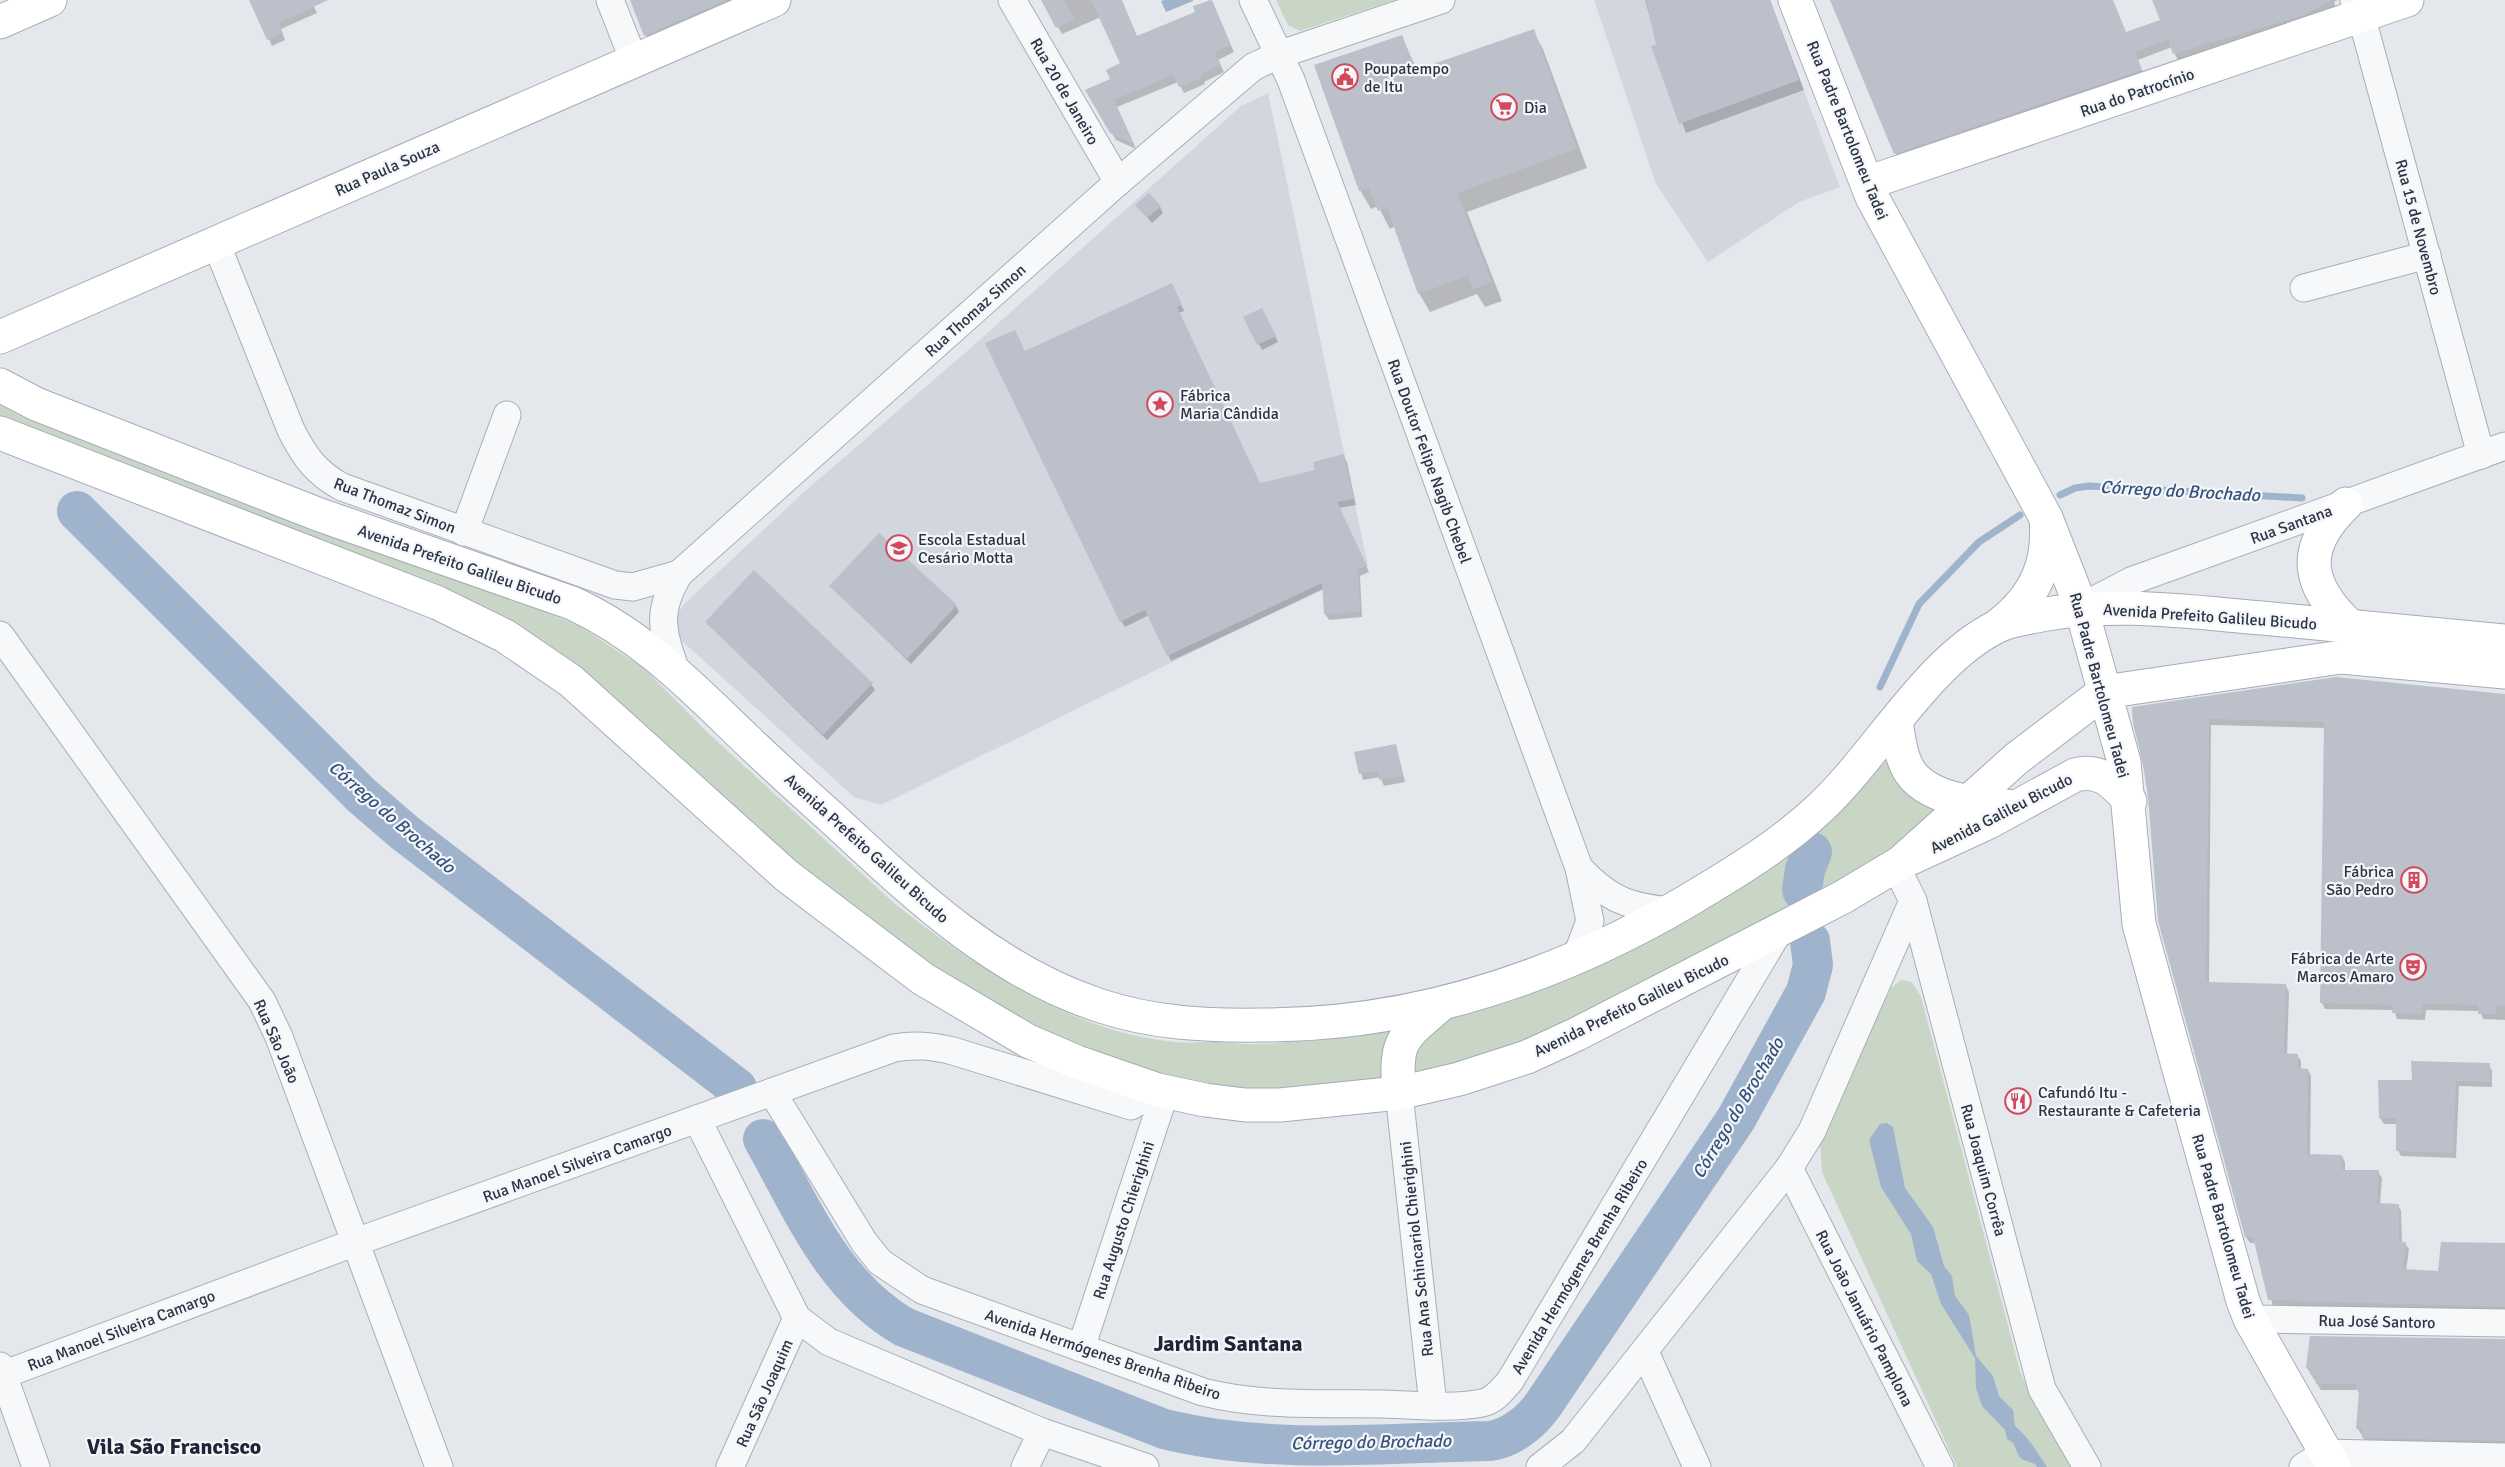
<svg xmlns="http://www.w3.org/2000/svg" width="2505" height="1467" font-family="Signika,sans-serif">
  <rect width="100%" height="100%" fill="#e4e7ec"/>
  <g fill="#d2d6de">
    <path d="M1594 0H1770L1840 187 1799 202 1708 262 1656 184Z"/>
    <path d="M1268 93 1368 566 881 805 854 797 682 641 677 629V615L684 604 803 493 974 345 1241 106Z"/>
  </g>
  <g fill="#c9d6c5">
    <path d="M1276 0H1395L1300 31 1288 25Z"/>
    <path d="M0 404 22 417 315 531 516 599 581 627 645 669 707 732 896 905C975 966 1072 1033 1175 1042 1188 1044 1202 1041 1216 1042 1226 1042 1237 1044 1248 1044 1271 1045 1296 1041 1320 1038L1744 884C1800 853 1847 805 1889 757 1892 789 1913 800 1939 813L1892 855 1561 1034 1430 1075 1270 1090 1228 1087 1152 1071 1031 1027 920 964 758 834 583 673 0 420Z"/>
    <path d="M1901 980 1912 982 1921 997 2020 1371 2035 1406 2072 1467H1957L1822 1172 1820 1143 1826 1123 1891 988Z"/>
  </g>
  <g fill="#9fb4cc">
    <path d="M1164 0H1193V1L1166 12 1161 1Z"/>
    <path d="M1887 1123 1893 1127 1905 1188 1933 1227 1944 1266 1952 1276 1955 1296 1969 1315 1976 1356 1993 1376 1999 1396 2013 1410 2015 1426C2028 1437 2038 1453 2047 1467H2037L2035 1464C2016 1457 2022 1461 2013 1443L2007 1439 2005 1430 1982 1406 1976 1388 1975 1358 1941 1304 1931 1274 1917 1261 1911 1234 1881 1187 1869 1140 1880 1124Z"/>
  </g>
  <g fill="#0003">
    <path d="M251 0H311L317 13 281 29 285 40 272 46Z"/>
    <path d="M631 0H736L649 42Z"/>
    <path d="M1042 0H1121L1137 37 1197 12 1195 7 1210 0 1234 52 1218 60 1224 72 1204 82 1205 84 1184 93 1178 82 1117 107 1136 149 1116 140 1087 91 1112 80 1122 64 1101 17 1062 34Z"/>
    <path d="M1645 0H1770L1804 90 1686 133 1653 47 1658 46Z"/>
    <path d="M1832 0H2102L2112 1 2126 34 2162 21 2154 0H2338L2334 2 2336 8 2178 61 2172 47 2138 60 2145 77 1899 161Z"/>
    <path d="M1533 31 1543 49 1587 168 1467 212 1502 301 1485 307 1477 294 1430 312 1419 293 1395 226 1390 229 1378 206 1371 209 1360 190 1401 37 1418 71Z"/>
    <path d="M1137 205 1160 207 1163 213 1152 223Z"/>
    <path d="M1175 291 1184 311 1179 313 1260 484 1317 472 1343 456 1347 462 1356 505 1339 508 1369 572 1360 576 1362 617 1329 620 1325 614 1324 589 1171 661 1149 615 1125 627 1121 621 1025 352Z"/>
    <path d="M1265 315 1278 342 1262 350 1245 317Z"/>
    <path d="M831 586 956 606 959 612 911 664Z"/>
    <path d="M707 623 871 684 875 690 827 740Z"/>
    <path d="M2505 696V1020L2483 1019 2480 1011 2426 1010 2425 1020 2397 1019 2394 1010 2325 1009 2322 1003 2326 728 2211 725 2209 983 2286 986 2289 992 2287 1055H2297L2301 1061V1070H2308L2311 1076 2310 1156H2342L2345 1162V1172H2378L2382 1178 2380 1205H2398L2401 1211 2402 1243H2405L2409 1249 2406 1271 2439 1272 2505 1245V1313L2273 1306 2256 1243H2250L2246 1237 2134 724Z"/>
    <path d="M1396 745 1405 782 1384 786 1380 777 1363 780 1356 753Z"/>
    <path d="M2489 1065 2492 1071V1087L2459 1086 2456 1158 2401 1156 2398 1150 2397 1124H2384L2380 1118Z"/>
    <path d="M2311 1337 2505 1340V1447L2367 1444 2358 1429 2360 1394 2357 1390H2321L2307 1368Z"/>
  </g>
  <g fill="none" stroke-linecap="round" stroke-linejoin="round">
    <g stroke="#9fb4cc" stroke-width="7">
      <path d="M2060 495 2075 488 2089 486 2302 498"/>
      <path d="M1880 687 1919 604 1979 542 2020 515"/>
    </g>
    <g stroke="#9fb4cc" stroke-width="40">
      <path d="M77 511 361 795 405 833 737 1088"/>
      <path d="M1802 890 1805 870 1812 852"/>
      <path d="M763 1139C802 1208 833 1286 904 1327L1164 1429C1270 1455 1382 1443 1490 1441 1511 1438 1531 1422 1543 1405L1736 1119 1806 992 1813 965 1810 941"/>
    </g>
  </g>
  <g fill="#bbc0ca">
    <path d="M249 0H328L279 23 283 34 267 40Z"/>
    <path d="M630 0H727L644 36Z"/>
    <path d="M1041 0H1064L1075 20 1056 28Z"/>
    <path d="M1091 0H1122L1137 36 1195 12 1193 6 1212 0 1231 45 1215 52 1221 65 1201 74 1203 77 1179 87 1173 75 1114 100 1134 144 1110 133 1085 90 1110 79 1106 70 1120 63Z"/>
    <path d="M1646 0H1770L1799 80 1679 124 1651 46 1656 45Z"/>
    <path d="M1830 0H2113L2126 32 2160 20 2152 0H2332L2304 15 2173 54 2168 40 2135 52 2142 70 1894 154Z"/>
    <path d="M1534 29 1577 149 1457 193 1492 282 1473 289 1468 276 1418 294 1387 208 1378 211 1369 188 1359 191 1314 65 1402 35 1416 70Z"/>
    <path d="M1149 193 1161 206 1147 218 1135 205Z"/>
    <path d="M1172 283 1182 305 1177 307 1260 483 1315 470 1313 462 1344 454 1354 499 1337 502 1367 566 1358 570 1360 612 1324 614 1322 583 1167 656 1145 610 1120 622 985 343 1015 330 1025 351Z"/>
    <path d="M1262 308 1276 336 1257 345 1243 317Z"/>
    <path d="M879 533 957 605 907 659 829 586Z"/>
    <path d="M754 570 873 683 823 735 705 622Z"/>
    <path d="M2336 677 2505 694V1006L2496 1005V1014H2478V1005L2423 1004 2422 1014 2392 1013 2393 1005 2320 1003 2324 722 2209 719 2206 982 2286 984 2284 1053 2298 1054V1068L2308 1069 2307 1154 2342 1155V1170H2379L2377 1203 2399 1204V1242H2406L2403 1269 2438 1271 2441 1242 2505 1243V1307L2268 1300 2253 1237H2245L2158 921 2148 797 2142 757 2133 724 2132 707Z"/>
    <path d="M1396 744 1402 776 1379 780 1378 771 1359 774 1354 752Z"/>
    <path d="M2411 1061 2490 1063V1082L2456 1081 2453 1153 2396 1151V1118H2379L2378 1080H2412Z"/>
    <path d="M2310 1336 2505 1339V1441L2362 1438V1429H2356L2359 1390H2356V1384H2316V1375H2310V1368H2306Z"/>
  </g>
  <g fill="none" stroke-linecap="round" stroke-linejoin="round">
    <g stroke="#a9aeb7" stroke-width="29">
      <g id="street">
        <path d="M610 0 634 61"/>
        <path d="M1012 0 1118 182"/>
        <path d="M1253 0 1291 80 1579 868 1590 921 1576 958"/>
        <path d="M2354 0 2361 15 2481 455"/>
        <path d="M216 243 291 430C304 456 316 473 342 487L615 585 633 587 679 574"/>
        <path d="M2304 288 2427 255"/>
        <path d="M464 532 507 415"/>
        <path d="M2081 607 2131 581 2505 446"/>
        <path d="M0 635 262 1001 279 1037 439 1467"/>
        <path d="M676 671C662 631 656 612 679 574L1118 182 1253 67 1278 55 1441 0"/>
        <path d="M1896 866 1913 901 2042 1389 2087 1467"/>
        <path d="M1579 868C1609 900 1629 907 1672 911"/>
        <path d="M772 1092 864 1242 880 1262 922 1290 1203 1392C1262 1407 1325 1403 1385 1404 1416 1405 1451 1409 1482 1403 1494 1401 1502 1390 1510 1381L1779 931"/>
        <path d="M1399 1093 1433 1405"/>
        <path d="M697 1119 797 1318 829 1342 1042 1432 1145 1467"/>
        <path d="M1789 1168 1940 1467"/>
        <path d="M2250 1319 2505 1323"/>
        <path d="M1081 1348 1165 1092"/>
        <path d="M1645 1352 1697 1467"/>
        <path d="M0 1366 36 1467"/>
        <path d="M0 1376 356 1242 894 1048C915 1044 932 1046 953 1051L1131 1106 1158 1090"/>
        <path d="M730 1467 797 1318"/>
        <path d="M1025 1467 1042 1432"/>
        <path d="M1540 1467 1573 1441 1789 1168 1812 1131 1913 901"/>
        <path d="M2303 1467 2325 1453 2505 1457"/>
      </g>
    </g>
    <g stroke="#a9aeb7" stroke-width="35">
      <g id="secondary">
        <path d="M1795 0 1872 197 2046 518 2081 607 2124 762 2139 924 2243 1301 2250 1319 2334 1467"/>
        <path d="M0 22 50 0"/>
        <path d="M1867 183 2407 0"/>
        <path d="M0 337 774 0"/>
        <path d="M1911 858 1989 822 2075 775C2101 768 2114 784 2130 801"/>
      </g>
    </g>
    <g stroke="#a3abb8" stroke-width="35">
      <g id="primary">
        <path d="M0 385 36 404 320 515 572 603C642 635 692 687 746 739 778 770 811 799 844 829 919 899 998 972 1098 1005 1151 1023 1206 1026 1262 1025 1425 1025 1574 972 1712 886 1750 863 1787 839 1820 808 1877 755 1928 660 1998 626 2010 620 2027 618 2041 615 2114 601 2188 612 2262 618 2343 626 2424 633 2505 641"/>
        <path d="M0 433 438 603 505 636 571 681 787 876 923 979 1028 1041 1077 1062 1158 1090 1205 1100 1245 1105H1280L1399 1093 1459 1079 1527 1057 1577 1034 1843 897 1900 863 2016 759 2104 692 2341 657 2505 672"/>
        <path d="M2346 504C2300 548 2306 585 2350 626"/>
        <path d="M2000 624C2036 596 2050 563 2046 518"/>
        <path d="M1896 722C1899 739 1901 762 1913 776 1936 802 1983 804 2015 807"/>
        <path d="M1399 1093C1395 1040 1401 1039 1439 1006"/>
      </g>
    </g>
    <use href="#street" stroke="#f7f8fa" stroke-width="27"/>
    <use href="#secondary" stroke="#fff" stroke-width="33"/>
    <use href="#primary" stroke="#fff" stroke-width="33"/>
  </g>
  <defs>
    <g id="civic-ring" transform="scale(1.35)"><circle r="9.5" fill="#f4f6f9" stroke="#d1495b" stroke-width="1.5"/><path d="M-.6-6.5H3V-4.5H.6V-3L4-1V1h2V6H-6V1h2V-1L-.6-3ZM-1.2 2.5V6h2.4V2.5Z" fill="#d1495b"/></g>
    <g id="supermarket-ring" transform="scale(1.35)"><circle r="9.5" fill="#f4f6f9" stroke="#d1495b" stroke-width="1.5"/><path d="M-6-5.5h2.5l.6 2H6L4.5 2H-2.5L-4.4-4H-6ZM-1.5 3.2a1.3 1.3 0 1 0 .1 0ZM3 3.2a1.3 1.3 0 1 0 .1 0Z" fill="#d1495b"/></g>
    <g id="sight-ring" transform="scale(1.35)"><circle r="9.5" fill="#f4f6f9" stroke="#d1495b" stroke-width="1.5"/><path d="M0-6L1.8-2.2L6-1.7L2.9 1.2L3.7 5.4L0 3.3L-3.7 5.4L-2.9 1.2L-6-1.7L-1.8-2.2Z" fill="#d1495b"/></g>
    <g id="school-ring" transform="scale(1.35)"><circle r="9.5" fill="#f4f6f9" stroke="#d1495b" stroke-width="1.5"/><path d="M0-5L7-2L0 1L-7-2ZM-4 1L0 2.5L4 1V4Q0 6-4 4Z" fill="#d1495b"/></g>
    <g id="building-ring" transform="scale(1.35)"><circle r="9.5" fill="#f4f6f9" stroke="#d1495b" stroke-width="1.5"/><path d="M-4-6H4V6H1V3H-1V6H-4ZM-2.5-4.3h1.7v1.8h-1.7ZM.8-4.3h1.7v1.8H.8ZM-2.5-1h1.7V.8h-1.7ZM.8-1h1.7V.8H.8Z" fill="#d1495b"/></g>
    <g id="theatre-ring" transform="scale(1.35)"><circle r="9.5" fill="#f4f6f9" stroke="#d1495b" stroke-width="1.5"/><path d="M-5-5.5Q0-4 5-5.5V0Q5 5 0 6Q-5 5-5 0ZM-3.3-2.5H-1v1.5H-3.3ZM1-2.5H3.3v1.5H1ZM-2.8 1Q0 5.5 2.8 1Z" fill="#d1495b"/></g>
    <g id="restaurant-ring" transform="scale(1.35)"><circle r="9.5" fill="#f4f6f9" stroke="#d1495b" stroke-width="1.5"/><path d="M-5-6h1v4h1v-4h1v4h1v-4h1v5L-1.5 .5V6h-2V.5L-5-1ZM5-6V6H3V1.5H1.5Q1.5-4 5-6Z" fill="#d1495b"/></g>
  </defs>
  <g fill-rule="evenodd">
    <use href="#civic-ring" x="1345" y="77"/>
    <use href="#supermarket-ring" x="1504" y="107"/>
    <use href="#sight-ring" x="1160" y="404"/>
    <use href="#school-ring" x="899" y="548"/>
    <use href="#building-ring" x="2414" y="880"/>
    <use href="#theatre-ring" x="2413" y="967"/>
    <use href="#restaurant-ring" x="2018" y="1101"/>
  </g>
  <g text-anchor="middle" stroke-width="4.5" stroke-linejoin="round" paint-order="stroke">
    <g font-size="16" fill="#2b3445" stroke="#f4f6f9" text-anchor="start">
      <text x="1364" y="74">Poupatempo<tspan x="1364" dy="18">de Itu</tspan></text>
      <text x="1524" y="113">Dia</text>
      <text x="1180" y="401">Fábrica<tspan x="1180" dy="18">Maria Cândida</tspan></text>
      <text x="918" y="545">Escola Estadual<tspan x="918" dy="18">Cesário Motta</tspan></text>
      <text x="2394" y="877" text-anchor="end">Fábrica<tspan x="2394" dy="18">São Pedro</tspan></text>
      <text x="2394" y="964" text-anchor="end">Fábrica de Arte<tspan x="2394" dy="18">Marcos Amaro</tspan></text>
      <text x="2038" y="1098">Cafundó Itu -<tspan x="2038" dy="18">Restaurante &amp; Cafeteria</tspan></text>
    </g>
    <g font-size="16" fill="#2b3445" stroke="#f4f6f9">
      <text transform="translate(1065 91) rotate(60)" y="6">Rua 20 de Janeiro</text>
      <text transform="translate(2137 92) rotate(-19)" y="6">Rua do Patrocínio</text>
      <text transform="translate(1848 130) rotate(68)" y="6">Rua Padre Bartolomeu Tadei</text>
      <text transform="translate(387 168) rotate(-24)" y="6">Rua Paula Souza</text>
      <text transform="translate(2419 227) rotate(75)" y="6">Rua 15 de Novembro</text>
      <text transform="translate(975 310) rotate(-42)" y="6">Rua Thomaz Simon</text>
      <text transform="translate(1430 461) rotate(70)" y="6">Rua Doutor Felipe Nagib Chebel</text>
      <text transform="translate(395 505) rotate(21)" y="6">Rua Thomaz Simon</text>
      <text transform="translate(2291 524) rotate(-20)" y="6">Rua Santana</text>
      <text transform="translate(460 564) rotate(19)" y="6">Avenida Prefeito Galileu Bicudo</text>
      <text transform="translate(2210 616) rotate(4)" y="6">Avenida Prefeito Galileu Bicudo</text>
      <text transform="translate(2100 685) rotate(75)" y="6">Rua Padre Bartolomeu Tadei</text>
      <text transform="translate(2001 813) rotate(-27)" y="6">Avenida Galileu Bicudo</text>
      <text transform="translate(867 848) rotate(42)" y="6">Avenida Prefeito Galileu Bicudo</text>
      <text transform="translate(1631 1005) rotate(-26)" y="6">Avenida Prefeito Galileu Bicudo</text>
      <text transform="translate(277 1041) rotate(66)" y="6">Rua São João</text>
      <text transform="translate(577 1163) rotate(-20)" y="6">Rua Manoel Silveira Camargo</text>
      <text transform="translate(1984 1170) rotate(75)" y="6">Rua Joaquim Corrêa</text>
      <text transform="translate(1123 1220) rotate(-72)" y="6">Rua Augusto Chierighini</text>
      <text transform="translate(2224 1226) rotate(74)" y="6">Rua Padre Bartolomeu Tadei</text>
      <text transform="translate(1416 1249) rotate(-96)" y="6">Rua Ana Schincariol Chierighini</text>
      <text transform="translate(1579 1266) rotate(-59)" y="6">Avenida Hermógenes Brenha Ribeiro</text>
      <text transform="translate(1865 1318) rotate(63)" y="6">Rua João Januário Pamplona</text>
      <text transform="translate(2377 1321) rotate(1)" y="6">Rua José Santoro</text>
      <text transform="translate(121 1330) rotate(-21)" y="6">Rua Manoel Silveira Camargo</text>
      <text transform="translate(1103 1354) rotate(19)" y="6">Avenida Hermógenes Brenha Ribeiro</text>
      <text transform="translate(764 1393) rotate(-66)" y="6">Rua São Joaquim</text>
    </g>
    <g font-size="18" font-style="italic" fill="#34527a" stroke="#f4f6f9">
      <text transform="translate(2180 491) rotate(3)" y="6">Córrego do Brochado</text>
      <text transform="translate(392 817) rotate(41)" y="6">Córrego do Brochado</text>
      <text transform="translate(1738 1108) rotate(-59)" y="6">Córrego do Brochado</text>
      <text transform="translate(1371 1442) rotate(-1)" y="6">Córrego do Brochado</text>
    </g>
    <g font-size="22" font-weight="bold" fill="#1d2536" stroke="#f4f6f9">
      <text x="1228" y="1351">Jardim Santana</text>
      <text x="174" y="1454">Vila São Francisco</text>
    </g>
  </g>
</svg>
